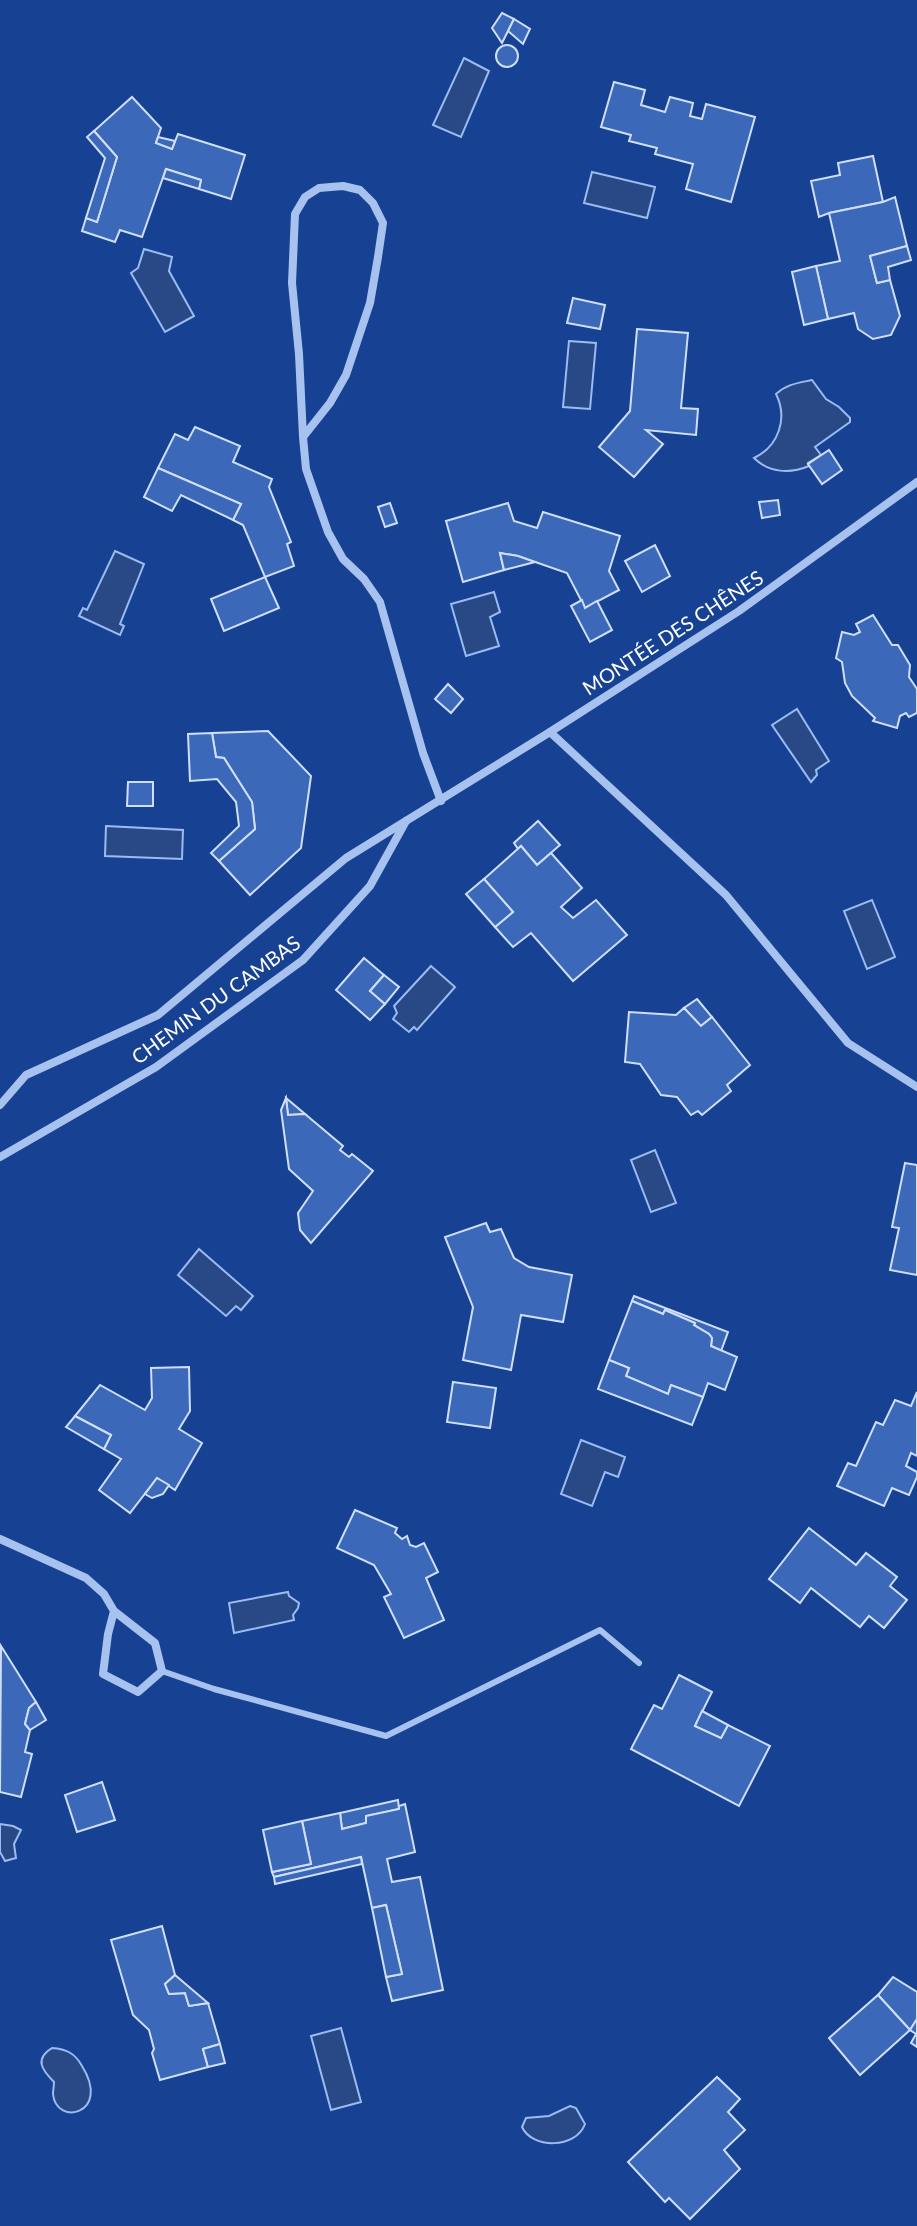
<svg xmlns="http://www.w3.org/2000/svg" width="917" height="2226" font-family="Lato,sans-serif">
  <rect width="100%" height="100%" fill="#174294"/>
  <g fill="#294986" stroke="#9abbf3" stroke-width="2">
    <path d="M464 58 489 71 461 137 433 125Z"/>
    <path d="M592 172 655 187 647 218 584 203Z"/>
    <path d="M144 249 172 257 169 271 194 316 165 332 131 273 138 268Z"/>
    <path d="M569 341 596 343 590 409 563 407Z"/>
    <path d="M812 380 826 399 839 407 850 418V422L815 447 821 455 808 463 809 466C790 474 769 473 754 458 779 446 788 418 776 394 787 384 798 383 812 380Z"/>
    <path d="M115 551 144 564 120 624 124 626 120 635 79 616 83 608 87 610Z"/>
    <path d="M494 592 500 612 490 617 499 646 466 656 451 604Z"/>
    <path d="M797 709 829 761 816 770 817 775 811 782 772 725Z"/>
    <path d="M106 826 183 830 182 859 105 856Z"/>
    <path d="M872 900 895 957 867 969 844 911Z"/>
    <path d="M431 966 455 987 417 1030 414 1027 409 1032 393 1019 397 1013 394 1006Z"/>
    <path d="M655 1150 676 1203 651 1212 631 1160Z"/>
    <path d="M199 1249 253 1296 241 1310 236 1306 226 1316 178 1275Z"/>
    <path d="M581 1440 625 1457 618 1477 605 1472 592 1506 561 1494Z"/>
    <path d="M288 1592 289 1596 299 1603 298 1608 293 1615 294 1620 234 1633 229 1603Z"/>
    <path d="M0 1824 13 1826 21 1830 14 1844 16 1858 5 1861 0 1852Z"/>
    <path d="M341 2028 361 2102 331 2110 311 2036Z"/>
    <path d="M52 2048C66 2049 75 2053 82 2066 112 2114 56 2127 53 2094 53 2090 54 2086 54 2082 42 2070 34 2059 52 2048Z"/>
    <path d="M570 2106 576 2108 585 2124C576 2149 532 2149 522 2127L526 2118 549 2116Z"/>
  </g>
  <g fill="#3c68ba" stroke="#cfdffb" stroke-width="2">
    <path d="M502 13 514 19 502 43 492 28Z"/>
    <path d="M514 19 530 29 523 44 508 31Z"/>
    <circle cx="507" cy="56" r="11"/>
    <path d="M614 82 645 90 641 105 665 112 670 97 693 103 690 116 702 119 706 104 755 117 731 202 686 189 693 164 655 154 657 148 629 141 631 135 601 127Z"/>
    <path d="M132 97 161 128 156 143 172 149 178 134 245 155 231 199 199 189 201 180 166 169 142 237 120 230 115 242 82 231 86 218 97 222 117 157 94 131Z"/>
    <path d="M94 131 117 157 97 222 86 218 105 158 87 137Z"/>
    <path d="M158 137 175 141 172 149 156 143Z"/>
    <path d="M873 156 883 202 829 213 819 217 811 181 840 175 838 163Z"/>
    <path d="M166 169 201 180 199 189 163 178Z"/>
    <path d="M895 197 907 246 870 256 877 283 890 280 900 316 891 335 873 339 858 329 854 313 828 319 816 266 840 261 829 213 883 202Z"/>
    <path d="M907 246 911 260 888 267 890 280 877 283 870 256Z"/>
    <path d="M816 266 828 319 804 325 792 272Z"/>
    <path d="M573 298 605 305 600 329 567 323Z"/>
    <path d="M637 329 688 333 681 408 698 409 696 435 646 430 663 444 634 477 599 447 630 411Z"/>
    <path d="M195 427 240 446 233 462 272 479 269 487 291 542 287 544 294 566 265 577 243 525 233 520 241 504 158 468 175 434 188 440Z"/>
    <path d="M829 450 842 470 822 484 808 464Z"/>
    <path d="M158 468 241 504 233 520 181 495 172 511 144 497Z"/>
    <path d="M778 500 780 515 762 518 759 502Z"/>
    <path d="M390 503 397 523 385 527 378 507Z"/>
    <path d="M508 503 514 521 537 528 543 512 620 536 609 571 619 590 585 608 567 573 518 556 500 553 504 570 463 582 446 521Z"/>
    <path d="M655 545 670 576 642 592 625 561Z"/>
    <path d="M500 553 518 556 535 562 504 570Z"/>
    <path d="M265 577 279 608 224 631 211 599Z"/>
    <path d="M582 600 585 608 597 601 612 630 590 642 571 606Z"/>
    <path d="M873 615 892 645H898L910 665 909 677 917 689V713L909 717 906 713 900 716 897 728 873 721 875 718 852 696 845 683 842 662 836 658 842 632 854 635 860 632 856 624Z"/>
    <path d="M448 684 463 699 451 713 435 699Z"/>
    <path d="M268 731 311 776 301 848 250 895 219 861 255 829 252 802 224 758 216 757 212 733Z"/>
    <path d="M212 733 216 757 224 758 252 802 255 829 219 861 211 853 239 826 236 802 217 779 190 781 188 734Z"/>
    <path d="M128 782H153V806H127Z"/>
    <path d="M538 821 560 845 537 865 521 846 518 849 514 843Z"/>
    <path d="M521 846 537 865 551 853 582 888 561 907 573 918 596 900 627 935 573 981 531 933 513 947 495 927 513 912 484 879Z"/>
    <path d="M484 879 513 912 495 927 466 894Z"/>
    <path d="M364 958 384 975 370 991 385 1004 370 1020 336 990Z"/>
    <path d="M384 975 399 987 385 1004 370 991Z"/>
    <path d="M697 999 712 1017 701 1026 684 1008Z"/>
    <path d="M684 1008 701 1026 712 1017 750 1065 727 1085 731 1091 702 1115 698 1111 691 1115 677 1097 661 1095 640 1064 625 1062 629 1012 676 1015Z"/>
    <path d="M286 1098 305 1114 288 1115Z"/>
    <path d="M286 1098 288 1115 305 1114 343 1146 340 1150 349 1157 352 1154 373 1171 311 1243 300 1230 298 1213 313 1191 289 1169 281 1110Z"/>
    <path d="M905 1163 917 1165V1275L890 1270 899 1228 892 1227Z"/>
    <path d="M486 1223 490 1232 501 1229 514 1258 529 1267 572 1275 563 1322 521 1315 511 1370 463 1360 473 1307 445 1237Z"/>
    <path d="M634 1296 728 1332 721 1351 711 1346 712 1338 709 1334 694 1325 695 1323 665 1310 663 1314 632 1301Z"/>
    <path d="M632 1301 663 1314 665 1310 695 1323 694 1325 709 1334 712 1338 711 1346 737 1357 725 1390 708 1383 703 1397 671 1385 668 1394 626 1376 629 1368 609 1360Z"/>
    <path d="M609 1360 629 1368 626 1376 668 1394 671 1385 703 1397 692 1425 598 1389Z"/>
    <path d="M189 1367 190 1411 179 1429 202 1443 175 1490 157 1478 130 1513 99 1490 121 1459 104 1449 111 1435 75 1416 100 1385 145 1410 152 1398 151 1368Z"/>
    <path d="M453 1382 496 1388 490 1428 447 1422Z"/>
    <path d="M917 1392V1456L911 1453 906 1466 917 1472V1477L909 1495 892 1488 884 1506 837 1486 848 1463 856 1466 876 1422 883 1425 895 1400 911 1406Z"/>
    <path d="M75 1416 111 1435 104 1449 66 1427Z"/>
    <path d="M157 1478 169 1485 163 1494 152 1498 145 1494Z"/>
    <path d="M355 1510 397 1528 395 1533 402 1539 407 1536 410 1545 416 1547 424 1543 438 1572 426 1578 444 1620 404 1638 384 1597 391 1594 374 1565 337 1548Z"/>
    <path d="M809 1528 856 1565 866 1553 897 1577 890 1586 907 1600 884 1628 869 1616 860 1627 811 1588 800 1603 769 1579Z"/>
    <path d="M1 1646 36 1702 29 1708 25 1724 30 1730 25 1752 32 1754 21 1797 0 1792Z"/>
    <path d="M679 1675 712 1692 695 1726 721 1738 728 1725 770 1746 739 1806 631 1749 654 1705 662 1709Z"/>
    <path d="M36 1702 46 1720 30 1730 25 1724 29 1708Z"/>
    <path d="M702 1711 728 1725 721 1738 695 1726Z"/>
    <path d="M102 1782 115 1820 77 1832 65 1795Z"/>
    <path d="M398 1800 399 1809 366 1816V1823L342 1829 340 1813Z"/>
    <path d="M405 1804 415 1852 387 1859 392 1882 420 1877 443 1990 392 2001 386 1977 402 1974 386 1905 372 1908 361 1857 274 1877 272 1872 311 1864 302 1821 340 1813 342 1829 366 1823V1816L399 1809V1806Z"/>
    <path d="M302 1821 311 1864 272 1872 263 1830Z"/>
    <path d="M361 1857 362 1864 275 1884 274 1877Z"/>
    <path d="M386 1905 402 1974 386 1977 372 1908Z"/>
    <path d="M162 1926 175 1975 165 1984 169 1994 185 1993 189 2006 208 2003 220 2044 203 2049 208 2067 160 2080 152 2053 154 2049 149 2030 133 2015 111 1940Z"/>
    <path d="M175 1975 208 2003 189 2006 185 1993 169 1994 165 1984Z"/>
    <path d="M893 1977 917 1992V2019L910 2030 878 1995Z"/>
    <path d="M878 1995 910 2030 860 2075 829 2038Z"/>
    <path d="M917 2019V2047L911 2043 916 2034 910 2030Z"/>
    <path d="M220 2044 225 2063 208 2067 203 2049Z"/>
    <path d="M717 2077 740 2099 728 2112 745 2130 724 2150 740 2169 690 2219 669 2198 665 2202 628 2162Z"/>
  </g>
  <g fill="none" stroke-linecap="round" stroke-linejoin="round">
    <path stroke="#a8c2f0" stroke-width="6" d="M162 1671 214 1689 386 1736 600 1630 639 1663"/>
    <g stroke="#a8c2f0" stroke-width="8">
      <path d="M303 437 299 354 292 283 295 214 305 197 319 188 343 186 360 190 373 203 383 223 378 257 370 303 346 375 330 403 303 437 306 469 328 532 343 559 364 579 380 602 423 753 441 801"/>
      <path d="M550 732 726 895 848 1043 917 1087"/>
      <path d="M0 1105 26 1075 158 1015 346 858 550 732 739 611 917 482"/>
      <path d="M0 1157 156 1067 303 960 370 886 406 821"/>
      <path d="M0 1539 86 1578 104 1594 114 1611 155 1643 162 1671 138 1692 103 1674 108 1634 114 1611"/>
    </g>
  </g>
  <g text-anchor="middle" stroke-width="6" stroke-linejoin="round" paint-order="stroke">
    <g font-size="20" fill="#fff" stroke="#174294">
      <text transform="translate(673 633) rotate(-33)" y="7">MONTÉE DES CHÊNES</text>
      <text transform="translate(216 1000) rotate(-36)" y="7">CHEMIN DU CAMBAS</text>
    </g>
  </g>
</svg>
